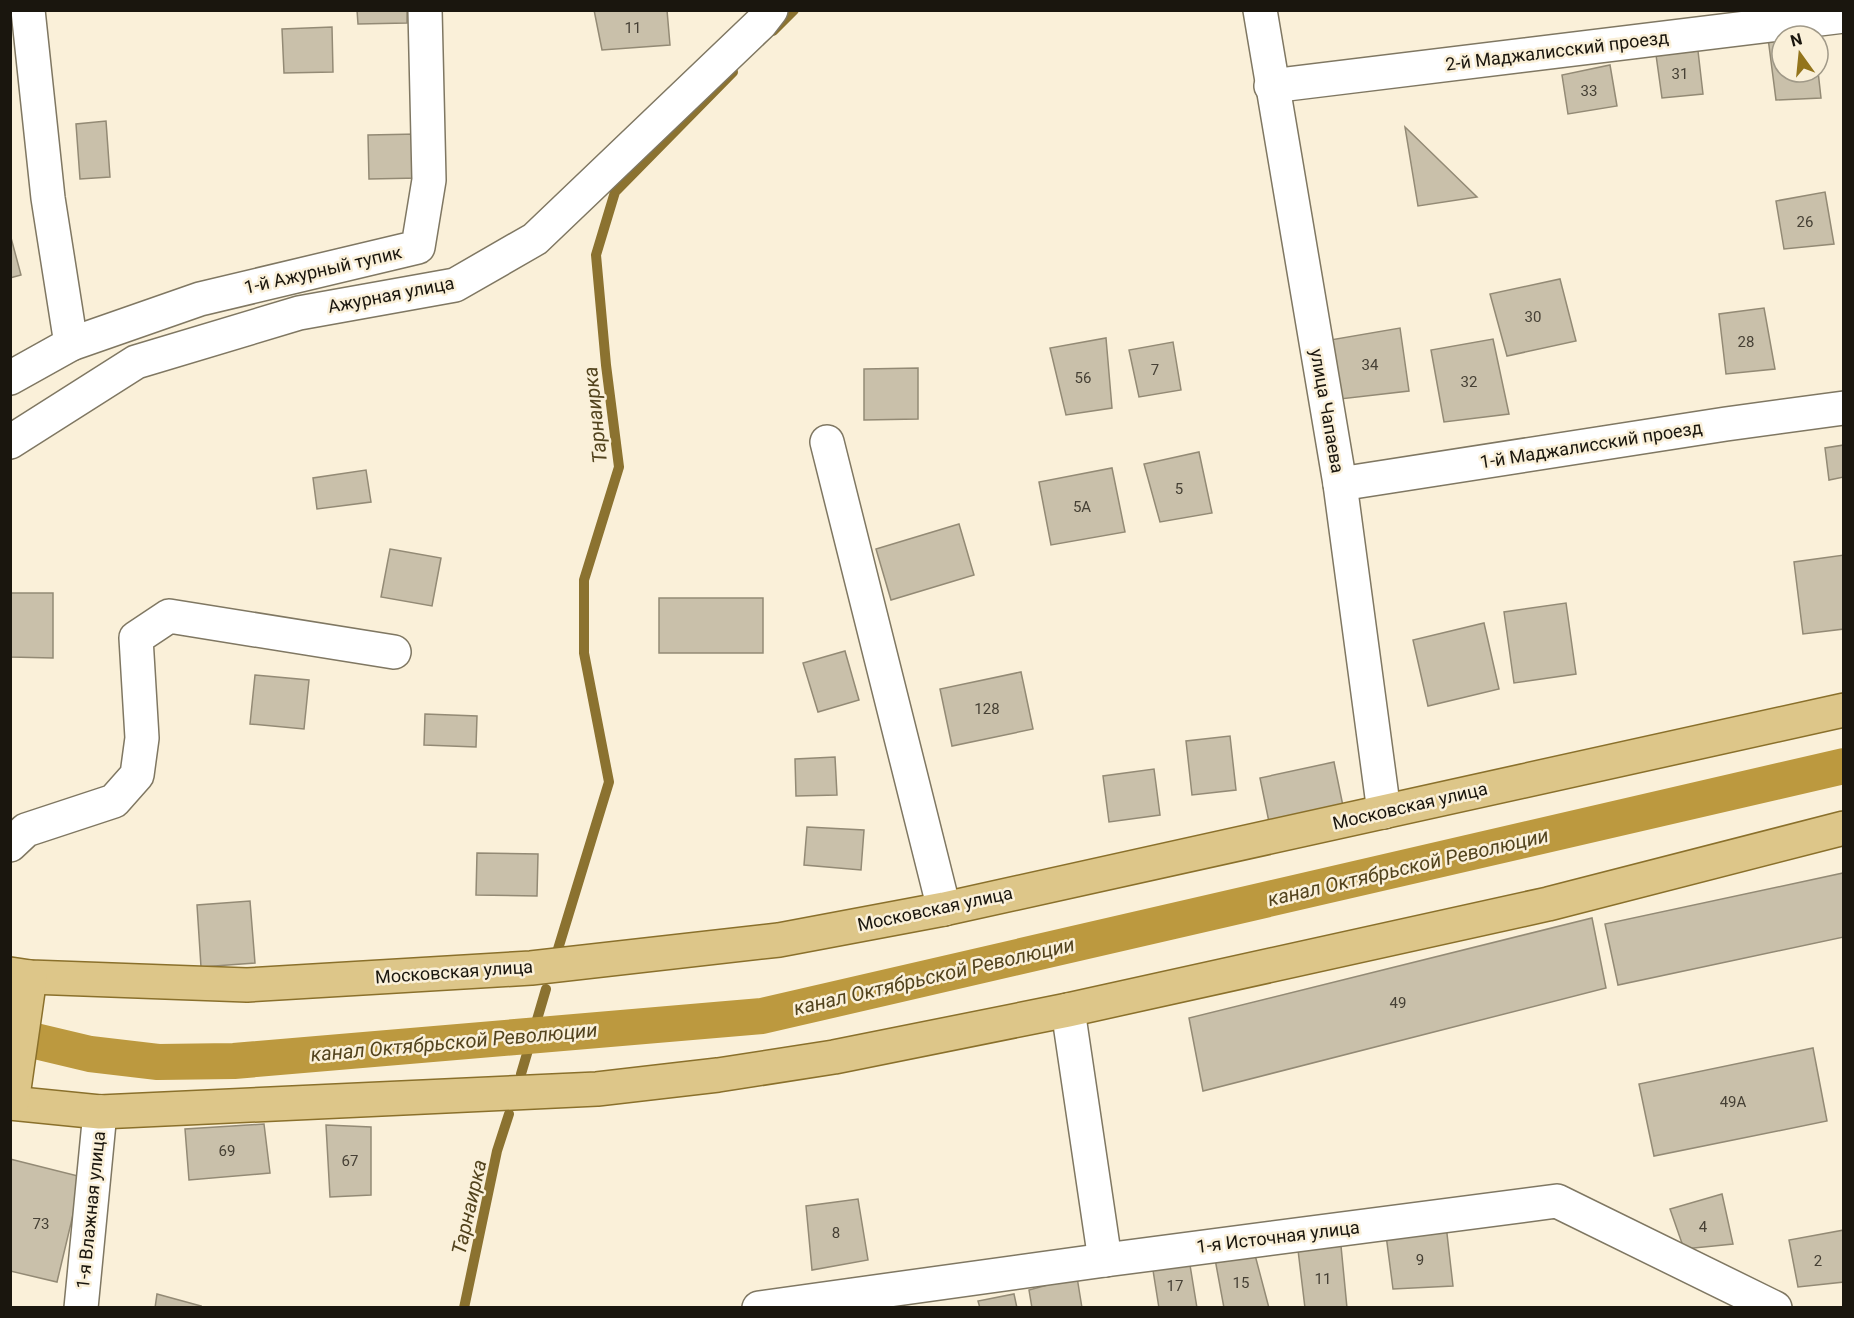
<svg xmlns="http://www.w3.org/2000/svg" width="1854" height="1318" font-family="Roboto,sans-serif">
  <rect width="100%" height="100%" fill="#faf0d9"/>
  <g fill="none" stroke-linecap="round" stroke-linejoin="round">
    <g stroke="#8b7230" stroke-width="10">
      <path d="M773 31 794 10"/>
      <path d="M558 949 609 782 584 653V580L619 467 606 365 596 255 615 192 733 72"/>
      <path d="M521 1074 546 989"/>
      <path d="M464 1308 497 1151 509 1114"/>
    </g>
    <path stroke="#bc993f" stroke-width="36" d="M10 1035 90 1054 158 1062 234 1061 762 1016 1844 766"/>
  </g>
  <g fill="#c9c0aa" stroke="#938a75" stroke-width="1.5">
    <path d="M357 10H407V23L358 24Z"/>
    <path d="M594 10H667L670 45 602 50Z"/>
    <path d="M332 27 333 72 284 73 282 29Z"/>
    <path d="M1782 36V72L1818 71 1821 98 1776 100 1768 38Z"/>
    <path d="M1698 51 1703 94 1662 98 1656 55Z"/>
    <path d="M1610 65 1617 106 1568 114 1562 75Z"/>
    <path d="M106 121 110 177 80 179 76 124Z"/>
    <path d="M1405 127 1477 197 1418 206Z"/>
    <path d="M418 134 419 178 369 179 368 135Z"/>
    <path d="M1825 192 1834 244 1784 249 1776 201Z"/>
    <path d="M10 234 21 275 10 278Z"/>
    <path d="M1560 279 1576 341 1507 356 1490 294Z"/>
    <path d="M1764 308 1775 369 1726 374 1719 314Z"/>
    <path d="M1400 328 1409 391 1340 399 1330 340Z"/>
    <path d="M1106 338 1112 408 1066 415 1050 348Z"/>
    <path d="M1493 339 1509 414 1444 422 1431 350Z"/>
    <path d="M1173 342 1181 390 1139 397 1129 350Z"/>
    <path d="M918 368V419L864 420V369Z"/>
    <path d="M1844 445V477L1829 480 1825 448Z"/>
    <path d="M1199 452 1212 513 1160 522 1144 464Z"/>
    <path d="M1112 468 1125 532 1051 545 1039 482Z"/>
    <path d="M366 470 371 502 317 509 313 478Z"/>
    <path d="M959 524 974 575 891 600 876 549Z"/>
    <path d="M390 549 441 558 432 606 381 597Z"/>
    <path d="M1844 555V629L1803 634 1794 562Z"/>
    <path d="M10 593H53V658L10 657Z"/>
    <rect x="659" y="598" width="104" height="55"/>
    <path d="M1566 603 1576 674 1514 683 1504 612Z"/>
    <path d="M1484 623 1499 689 1428 706 1413 640Z"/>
    <path d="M845 651 859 700 818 712 803 663Z"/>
    <path d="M1021 672 1033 729 952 746 940 689Z"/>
    <path d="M255 675 309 680 304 729 250 724Z"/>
    <path d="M425 714 477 716 476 747 424 745Z"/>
    <path d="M1230 736 1236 790 1192 795 1186 741Z"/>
    <path d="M835 757 837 795 796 796 795 759Z"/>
    <path d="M1334 762 1343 806 1269 822 1260 778Z"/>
    <path d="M1154 769 1160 815 1109 822 1103 776Z"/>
    <path d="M807 827 864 830 861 870 804 865Z"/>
    <path d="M477 853 538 854 537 896 476 895Z"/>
    <path d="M1843 873 1844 937 1618 985 1605 924Z"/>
    <path d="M250 901 255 963 201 967 197 905Z"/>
    <path d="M1592 918 1606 988 1203 1091 1189 1018Z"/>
    <path d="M1813 1048 1827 1121 1654 1156 1639 1084Z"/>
    <path d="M264 1124 270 1173 189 1180 185 1129Z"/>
    <path d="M326 1125 371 1127V1195L330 1197Z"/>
    <path d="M10 1159 82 1177 57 1282 10 1271Z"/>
    <path d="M1722 1194 1733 1244 1684 1249 1670 1209Z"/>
    <path d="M858 1199 868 1260 812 1270 806 1206Z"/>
    <path d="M1446 1225 1453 1286 1393 1289 1386 1235Z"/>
    <path d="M1844 1230V1282L1798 1287 1789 1240Z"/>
    <path d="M1341 1246 1347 1308H1305L1298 1250Z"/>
    <path d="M1255 1255 1269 1308H1224L1215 1259Z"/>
    <path d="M1189 1259 1197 1308H1159L1152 1264Z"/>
    <path d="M1077 1277 1082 1308H1032L1029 1290Z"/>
    <path d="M157 1294 201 1306 200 1308H155Z"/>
    <path d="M1014 1294 1017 1308H980L978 1301Z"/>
  </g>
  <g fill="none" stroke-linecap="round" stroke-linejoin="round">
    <g stroke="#7f7762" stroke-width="36">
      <g id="minor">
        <path d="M1260 10 1340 484 1384 812"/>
        <path d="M1271 86 1844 16"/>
        <path d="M71 344 200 299 418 247 429 180 425 10"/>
        <path d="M10 378 71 344 48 198 28 10"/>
        <path d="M10 442 136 362 299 313 455 285 535 239 761 23 771 10"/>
        <path d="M827 442 944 909"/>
        <path d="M1340 484 1726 424 1844 408"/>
        <path d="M10 845 26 830 114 801 137 775 142 738 136 638 169 616 394 652"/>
        <path d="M1068 1010 1105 1260"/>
        <path d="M81 1308 100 1112"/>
        <path d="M759 1308 1105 1260 1557 1201 1775 1308"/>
      </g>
    </g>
    <g stroke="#8a702b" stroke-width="36">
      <g id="major">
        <path d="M10 974 30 977 247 985 531 968 779 940 944 909 1844 710"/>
        <path d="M10 1103 100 1112 597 1089 718 1075 834 1057 1068 1010 1548 904 1844 828"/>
        <path d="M12 1103 30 977"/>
      </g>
    </g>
    <use href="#minor" stroke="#fff" stroke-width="33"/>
    <use href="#major" stroke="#ddc689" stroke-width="33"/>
  </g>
  <g text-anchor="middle" stroke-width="5" stroke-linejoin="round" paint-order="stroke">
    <g font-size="15" fill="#464035">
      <text x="633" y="33">11</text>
      <text x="1680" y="79">31</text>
      <text x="1589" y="96">33</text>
      <text x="1805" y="227">26</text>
      <text x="1533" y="322">30</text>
      <text x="1746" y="347">28</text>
      <text x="1370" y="370">34</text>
      <text x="1155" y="375">7</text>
      <text x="1083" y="383">56</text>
      <text x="1469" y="387">32</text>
      <text x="1179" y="494">5</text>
      <text x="1082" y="512">5А</text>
      <text x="987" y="714">128</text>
      <text x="1398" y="1008">49</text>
      <text x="1733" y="1107">49А</text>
      <text x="227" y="1156">69</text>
      <text x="350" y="1166">67</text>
      <text x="41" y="1229">73</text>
      <text x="1703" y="1232">4</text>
      <text x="836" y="1238">8</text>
      <text x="1420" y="1265">9</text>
      <text x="1818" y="1266">2</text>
      <text x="1323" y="1284">11</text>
      <text x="1241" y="1288">15</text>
      <text x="1175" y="1291">17</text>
    </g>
    <g font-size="18" fill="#1a160e" stroke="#faf0d9">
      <text transform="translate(1557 51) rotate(-7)" y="6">2-й Маджалисский проезд</text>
      <text transform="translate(323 270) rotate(-13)" y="6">1-й Ажурный тупик</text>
      <text transform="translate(391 295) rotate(-11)" y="6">Ажурная улица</text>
      <text transform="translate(1327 411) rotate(80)" y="6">улица Чапаева</text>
      <text transform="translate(1591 445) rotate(-9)" y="6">1-й Маджалисский проезд</text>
      <text transform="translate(1410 806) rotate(-13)" y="6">Московская улица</text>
      <text transform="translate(935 909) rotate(-12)" y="6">Московская улица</text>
      <text transform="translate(454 972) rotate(-4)" y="6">Московская улица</text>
      <text transform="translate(91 1210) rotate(-84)" y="6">1-я Влажная улица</text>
      <text transform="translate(1278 1237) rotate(-7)" y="6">1-я Источная улица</text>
    </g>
    <g font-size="20" font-style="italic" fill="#52431d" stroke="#faf0d9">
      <text transform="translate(595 415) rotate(-96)" y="7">Тарнаирка</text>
      <text transform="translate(1408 867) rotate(-13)" y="7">канал Октябрьской Революции</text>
      <text transform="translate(934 976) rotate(-13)" y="7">канал Октябрьской Революции</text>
      <text transform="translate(454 1042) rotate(-5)" y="7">канал Октябрьской Революции</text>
      <text transform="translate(469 1207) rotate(-77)" y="7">Тарнаирка</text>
    </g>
  </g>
  <rect width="1854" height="1318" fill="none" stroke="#1a160e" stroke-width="24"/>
  <g transform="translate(1800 54) rotate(345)"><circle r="28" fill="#faf0d9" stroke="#a09988" stroke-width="1.5"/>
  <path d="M0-4.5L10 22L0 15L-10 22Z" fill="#93741b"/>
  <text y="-9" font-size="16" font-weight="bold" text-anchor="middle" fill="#1a160e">N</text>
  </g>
</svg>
